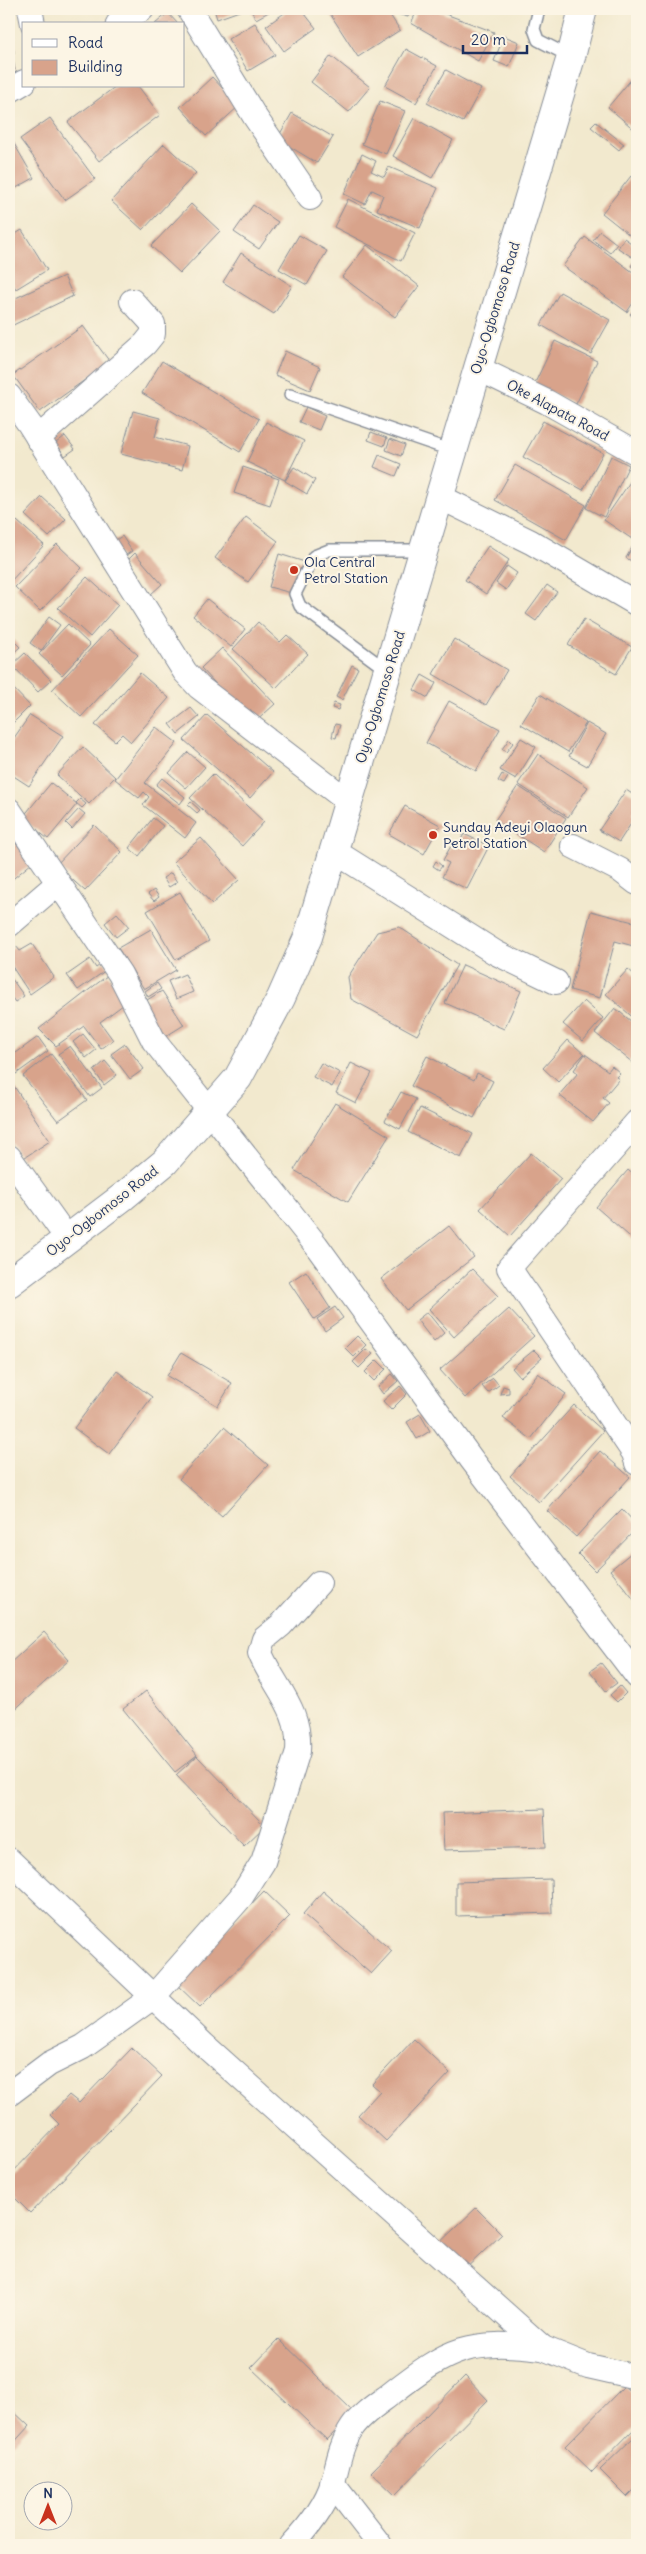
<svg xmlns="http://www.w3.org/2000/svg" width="646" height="2554" font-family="Delius,sans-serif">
  <rect width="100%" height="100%" fill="#fcf5e5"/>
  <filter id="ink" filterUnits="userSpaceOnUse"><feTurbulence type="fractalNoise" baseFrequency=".02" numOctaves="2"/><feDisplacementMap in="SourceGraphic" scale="10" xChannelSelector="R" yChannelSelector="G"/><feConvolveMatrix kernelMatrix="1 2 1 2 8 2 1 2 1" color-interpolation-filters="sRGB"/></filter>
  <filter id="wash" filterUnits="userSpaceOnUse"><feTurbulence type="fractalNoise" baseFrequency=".0096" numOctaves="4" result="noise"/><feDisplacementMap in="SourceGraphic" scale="20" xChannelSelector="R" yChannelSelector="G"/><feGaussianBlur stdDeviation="1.12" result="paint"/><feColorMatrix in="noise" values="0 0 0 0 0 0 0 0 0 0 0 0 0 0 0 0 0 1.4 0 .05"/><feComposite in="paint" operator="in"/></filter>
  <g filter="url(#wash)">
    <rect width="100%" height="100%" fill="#f2e9ce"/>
    <g id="blocks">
      <g fill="#d8a38b">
        <path d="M214 9H241L242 10 217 19Z"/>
        <path d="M250 9H274L256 19Z"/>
        <path d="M290 9H301L316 28 284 51 266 26Z"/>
        <path d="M327 9H386L400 30 358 57Z"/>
        <path d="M399 9H410L408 17 397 14Z"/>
        <path d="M418 9H432L494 32 478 61 411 23Z"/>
        <path d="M168 13 178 24H155Z"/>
        <path d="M255 23 275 55 248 71 228 39Z"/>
        <path d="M9 34H12L14 53 9 54Z"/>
        <path d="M504 36 519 42 509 67 494 61Z"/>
        <path d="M406 49 437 66 416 103 385 86Z"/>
        <path d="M331 56 370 87 349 112 311 82Z"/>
        <path d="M9 59H13L15 70 9 71Z"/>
        <path d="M446 70 481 89 463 122 427 103Z"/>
        <path d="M634 76 637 79V132L608 107Z"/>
        <path d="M212 77 239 106 206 136 180 107Z"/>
        <path d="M116 86H138L160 115 99 161 68 122Z"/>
        <path d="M380 101 405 111 386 154 362 144Z"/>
        <path d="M292 113 333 137 317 163 277 139Z"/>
        <path d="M50 118 95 179 65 200 20 139Z"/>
        <path d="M414 118 453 140 432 178 393 156Z"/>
        <path d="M596 122 624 144 619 150 591 127Z"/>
        <path d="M9 135 34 178 9 192Z"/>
        <path d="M164 144 196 173 143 230 111 201Z"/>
        <path d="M362 154 376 161 371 171 384 177 389 167 438 188 420 228 377 210 383 195 372 190 365 204 344 194Z"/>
        <path d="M631 176 637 181V241L602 213Z"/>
        <path d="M348 199 415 233 401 261 334 227Z"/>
        <path d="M191 204 220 231 180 273 151 246Z"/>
        <path d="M253 205 278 222 259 249 234 232Z"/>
        <path d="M22 230 47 270 16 289 9 278V238Z"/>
        <path d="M600 231 617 244 610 253 593 240Z"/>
        <path d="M299 235 327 251 307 285 279 269Z"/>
        <path d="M585 237 637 275V297L627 312 563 266Z"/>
        <path d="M624 238 637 247 632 257 618 248Z"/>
        <path d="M367 245 419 286 395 317 342 277Z"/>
        <path d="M637 250V270L631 266 636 258 634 256Z"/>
        <path d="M241 253 292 286 274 314 223 282Z"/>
        <path d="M64 276 73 296 9 327V301Z"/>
        <path d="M9 281 14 290 9 293Z"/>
        <path d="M560 292 610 320 591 354 541 325Z"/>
        <path d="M637 307V322L630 314Z"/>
        <path d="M83 326 110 362 40 412 13 375Z"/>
        <path d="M555 341 597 361 576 404 534 385Z"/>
        <path d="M285 351 320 367 310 390 275 375Z"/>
        <path d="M162 361 259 419 240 452 142 393Z"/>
        <path d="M306 407 325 416 319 430 299 422Z"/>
        <path d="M133 411 160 418 155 437 188 446 182 470 121 454Z"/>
        <path d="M543 421 603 453 583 490 523 457Z"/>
        <path d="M266 422 304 441 285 480 247 462Z"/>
        <path d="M371 432 387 438 384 446 368 440Z"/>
        <path d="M65 436 75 449 65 456 56 443Z"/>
        <path d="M390 439 405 445 401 456 386 450Z"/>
        <path d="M379 455 401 464 396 476 374 467Z"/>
        <path d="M611 456 629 465 604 517 586 508Z"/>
        <path d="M515 465 586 505 566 540 495 500Z"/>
        <path d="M243 467 279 479 270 505 234 493Z"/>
        <path d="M294 467 315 480 307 494 285 481Z"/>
        <path d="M632 479 637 483V531L632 539 604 520Z"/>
        <path d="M42 497 66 519 49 537 25 515Z"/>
        <path d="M246 517 278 541 248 582 215 558Z"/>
        <path d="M17 521 44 545 9 583V529Z"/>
        <path d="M122 536 132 551 122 558 111 543Z"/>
        <path d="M637 539V564L626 558Z"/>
        <path d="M57 544 82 568 40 611 15 587Z"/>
        <path d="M488 546 509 560 486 594 465 580Z"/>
        <path d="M135 553 162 584 150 595 123 565Z"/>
        <path d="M279 554 305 562 295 594 269 587Z"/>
        <path d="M507 566 517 573 506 590 496 583Z"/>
        <path d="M87 577 118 605 90 637 58 608Z"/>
        <path d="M547 585 557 592 536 621 526 614Z"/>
        <path d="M207 599 245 629 231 647 193 616Z"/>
        <path d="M49 617 60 625 41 651 30 643Z"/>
        <path d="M584 619 632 647 616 674 568 645Z"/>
        <path d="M258 622 280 642 287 635 308 654 276 688 233 649Z"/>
        <path d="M68 624 90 645 62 675 39 654Z"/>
        <path d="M109 629 138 655 81 717 52 690Z"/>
        <path d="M10 637 20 647 9 657V638Z"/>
        <path d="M454 639 507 670 486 705 433 674Z"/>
        <path d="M222 648 275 704 253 724 201 668Z"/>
        <path d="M25 653 51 680 38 692 12 665Z"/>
        <path d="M352 665 358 668 342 700 336 697Z"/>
        <path d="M140 673 169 698 131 742 122 734 115 741 95 725Z"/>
        <path d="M422 675 436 683 428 698 414 690Z"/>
        <path d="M9 684 30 706 9 727Z"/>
        <path d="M540 694 586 723 568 752 521 724Z"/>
        <path d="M449 701 500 729 476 771 426 743Z"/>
        <path d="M334 703 340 705 338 710 332 708Z"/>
        <path d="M191 708 199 717 178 734 170 724Z"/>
        <path d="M30 715 63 736 29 786 9 773V745Z"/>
        <path d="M207 715 273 772 250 798 184 740Z"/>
        <path d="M587 723 606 734 587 766 569 756Z"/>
        <path d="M335 724 340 725 336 738 332 737Z"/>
        <path d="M156 727 177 743 145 783 196 823 185 838 143 805 149 797 144 792 139 798 115 779Z"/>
        <path d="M521 738 536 747 516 779 500 770Z"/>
        <path d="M509 739 513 743 506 752 502 749Z"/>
        <path d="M83 747 115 777 89 804 57 775Z"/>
        <path d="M188 752 205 767 186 788 169 773Z"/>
        <path d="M538 754 588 787 568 817 518 784Z"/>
        <path d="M213 774 264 822 242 846 190 798Z"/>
        <path d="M502 774 508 777 504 784 498 781Z"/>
        <path d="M162 778 185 797 180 804 156 785Z"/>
        <path d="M51 783 77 804 48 839 22 818Z"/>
        <path d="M518 786 566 818 544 852 495 820Z"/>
        <path d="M626 790 637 797V806L632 814 636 816 619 842 599 830Z"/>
        <path d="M80 799 86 804 82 808 76 803Z"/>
        <path d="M191 802 200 810 197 813 188 805Z"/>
        <path d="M405 806 440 825 424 854 389 834Z"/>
        <path d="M79 809 85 814 72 829 66 823Z"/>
        <path d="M153 818 163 826 139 856 129 848Z"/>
        <path d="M94 825 122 852 85 891 56 865Z"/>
        <path d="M464 834 489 846 467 889 442 877 449 863 443 860 451 846 456 849Z"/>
        <path d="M9 835 32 863 9 882Z"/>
        <path d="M201 838 239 880 212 904 173 862Z"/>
        <path d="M436 861 442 866 439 870 433 866Z"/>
        <path d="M171 873 177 882 169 887 163 878Z"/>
        <path d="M154 890 159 897 154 901 148 894Z"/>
        <path d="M180 892 209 941 176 960 147 911Z"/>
        <path d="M591 911 637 923V947L615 941 600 998 570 990Z"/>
        <path d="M117 913 129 927 116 937 105 923Z"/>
        <path d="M399 927 457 965 417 1035 351 999 348 977 377 932Z"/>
        <path d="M151 929 176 970 144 989 118 948Z"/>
        <path d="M32 944 54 977 30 994 9 962V951L16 946 20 951Z"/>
        <path d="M90 959 96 968 104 962 109 968 78 990 67 975Z"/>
        <path d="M463 965 521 991 504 1029 445 1003Z"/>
        <path d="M628 969 637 977V1021L606 994Z"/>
        <path d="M185 974 193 992 176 999 168 981Z"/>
        <path d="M9 975 24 996 15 1002 9 994Z"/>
        <path d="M108 975 127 1002 100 1022 113 1040 101 1049 84 1026 56 1046 39 1029Z"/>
        <path d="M157 983 161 989 148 997 145 991Z"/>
        <path d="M162 991 184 1025 163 1038 142 1003Z"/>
        <path d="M584 1001 603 1018 583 1041 563 1024Z"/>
        <path d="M615 1008 637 1026V1066L595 1033Z"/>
        <path d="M83 1034 96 1050 86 1058 73 1042Z"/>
        <path d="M38 1037 48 1051 16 1074 9 1064V1058Z"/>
        <path d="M568 1040 584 1054 558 1082 543 1068Z"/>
        <path d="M125 1044 144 1069 130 1079 111 1054Z"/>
        <path d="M70 1046 102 1088 90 1097 58 1054Z"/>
        <path d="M51 1054 87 1100 58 1121 23 1076Z"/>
        <path d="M585 1054 608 1071 612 1066 620 1073 616 1077 619 1079 603 1098 609 1103 593 1122 559 1095 578 1073 574 1070Z"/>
        <path d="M427 1056 474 1080 477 1073 493 1081 474 1118 411 1086Z"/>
        <path d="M105 1061 117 1075 104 1085 94 1071Z"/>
        <path d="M321 1063 340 1073 332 1087 313 1077Z"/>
        <path d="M351 1063 372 1073 356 1103 336 1093Z"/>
        <path d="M10 1080 50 1141 22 1159 9 1139Z"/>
        <path d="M401 1092 416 1099 400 1129 385 1121Z"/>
        <path d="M335 1103 389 1136 348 1202 294 1170Z"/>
        <path d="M420 1108 473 1134 461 1158 408 1132Z"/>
        <path d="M637 1149V1160L632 1155Z"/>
        <path d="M531 1153 561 1179 510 1236 480 1209Z"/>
        <path d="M628 1170 637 1178V1243L596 1207Z"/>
        <path d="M449 1226 474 1257 406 1310 381 1279Z"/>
        <path d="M472 1269 498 1296 454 1337 429 1309Z"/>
        <path d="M306 1271 330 1308 314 1319 289 1282Z"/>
        <path d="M335 1307 343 1318 325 1331 317 1319Z"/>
        <path d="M509 1309 534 1336 465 1398 440 1370Z"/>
        <path d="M427 1312 444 1333 434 1342 417 1320Z"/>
        <path d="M357 1336 366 1345 354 1357 345 1348Z"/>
        <path d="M366 1349 373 1354 359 1368 353 1362Z"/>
        <path d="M534 1350 542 1358 520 1377 512 1368Z"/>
        <path d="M181 1353 232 1383 218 1406 167 1376Z"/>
        <path d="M377 1360 386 1369 374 1381 365 1372Z"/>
        <path d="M117 1371 152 1397 109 1454 74 1428Z"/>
        <path d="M538 1373 566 1394 531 1439 503 1418Z"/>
        <path d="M392 1374 398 1381 383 1394 378 1387Z"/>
        <path d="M493 1378 499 1385 488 1393 482 1386Z"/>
        <path d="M400 1386 407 1394 391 1410 383 1401Z"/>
        <path d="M503 1386 509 1388V1393L500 1394Z"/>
        <path d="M574 1405 603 1431 539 1502 510 1476Z"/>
        <path d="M420 1414 430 1431 417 1439 407 1422Z"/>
        <path d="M224 1427 268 1465 222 1516 179 1479Z"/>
        <path d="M600 1451 630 1477 576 1537 547 1511Z"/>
        <path d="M622 1509 637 1525V1528L595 1571 578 1554Z"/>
        <path d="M637 1548V1601L636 1602 610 1570Z"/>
        <path d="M44 1632 69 1660 9 1715V1664Z"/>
        <path d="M601 1663 617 1683 606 1691 590 1671Z"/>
        <path d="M620 1686 626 1693 617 1702 610 1695Z"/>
        <path d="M146 1691 197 1755 175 1772 123 1709Z"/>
        <path d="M197 1756 265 1826 244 1846 176 1775Z"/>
        <path d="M544 1809 546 1847 444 1850 442 1813Z"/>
        <path d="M551 1879 552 1913 456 1916V1882Z"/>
        <path d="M264 1891 290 1916 200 2007 175 1983Z"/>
        <path d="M323 1891 392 1951 371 1974 303 1914Z"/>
        <path d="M414 2039 450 2073 386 2141 358 2115 380 2091 372 2084Z"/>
        <path d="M132 2048 162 2076 30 2213 9 2192V2176L59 2124 50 2115 69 2095 79 2103Z"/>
        <path d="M476 2208 502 2234 461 2273 435 2247Z"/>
        <path d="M279 2339 354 2412 327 2440 251 2368Z"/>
        <path d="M465 2376 488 2400 395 2495 371 2472Z"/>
        <path d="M624 2386 637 2398V2426L592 2472 565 2446Z"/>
        <path d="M9 2407 29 2426 9 2448Z"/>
        <path d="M637 2434V2487L627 2497 600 2470Z"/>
      </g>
    </g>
  </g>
  <g filter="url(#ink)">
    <use href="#blocks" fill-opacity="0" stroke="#868c96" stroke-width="1"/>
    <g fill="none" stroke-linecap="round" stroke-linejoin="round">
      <g stroke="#868c96" stroke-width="14">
        <g id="service">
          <path d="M539 9 534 29 538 40 571 57"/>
          <path d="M290 395 453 451"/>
          <path d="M388 671 300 606 295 594 314 556 329 550H424"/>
        </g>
      </g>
      <g stroke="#868c96" stroke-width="26">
        <g id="minor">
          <path d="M30 9 33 24"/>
          <path d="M189 9 255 117 310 198"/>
          <path d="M118 24 142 9"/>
          <path d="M9 91 24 82"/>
          <path d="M477 368 547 402 637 453"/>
          <path d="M9 396 30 425 185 672 199 687 349 802"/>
          <path d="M38 438 145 344 153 334V324L132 301"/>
          <path d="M440 497 531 542 637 604"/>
          <path d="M9 810 120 974 154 1041 316 1245 472 1460 637 1676"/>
          <path d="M573 846 620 870 637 883"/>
          <path d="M334 851 496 953 556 982"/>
          <path d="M9 925 58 883"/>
          <path d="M637 1122 509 1268 634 1453 637 1463"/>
          <path d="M9 1157 67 1238"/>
          <path d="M9 1860 204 2045 543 2348 588 2366 637 2377"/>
          <path d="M9 2094 49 2064 83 2047 153 1997 241 1897 263 1862 298 1751C301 1708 275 1689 260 1653L264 1639 281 1625 319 1583"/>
          <path d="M332 2483 380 2545"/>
          <path d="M292 2545C309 2527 326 2506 333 2482 338 2463 341 2444 352 2428 361 2414 379 2403 392 2393 450 2348 469 2339 543 2348"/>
        </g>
      </g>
      <g stroke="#868c96" stroke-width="30">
        <path id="trunk" d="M9 1283 124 1196 165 1162 238 1078 281 998 308 937 571 57 583 9"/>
      </g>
      <use href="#service" stroke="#fff" stroke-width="11"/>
      <use href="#minor" stroke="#fff" stroke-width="24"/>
      <use href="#trunk" stroke="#fff" stroke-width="28"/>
    </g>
  </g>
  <g fill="#c8321e" stroke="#fcf5e5" stroke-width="2">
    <circle cx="294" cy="570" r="5"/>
    <circle cx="433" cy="835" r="5"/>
  </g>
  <g text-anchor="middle" stroke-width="4" stroke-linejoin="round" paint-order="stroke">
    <g font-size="14" fill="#1b2f5e" stroke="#fcf5e5">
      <text transform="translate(495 308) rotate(-73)" y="5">Oyo-Ogbomoso Road</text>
      <text transform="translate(558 410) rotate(28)" y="5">Oke Alapata Road</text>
      <text transform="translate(380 697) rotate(-73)" y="5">Oyo-Ogbomoso Road</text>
      <text transform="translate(102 1211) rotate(-38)" y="5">Oyo-Ogbomoso Road</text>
    </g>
    <g font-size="14" fill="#1b2f5e" stroke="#fcf5e5" text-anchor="start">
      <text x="304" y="567">Ola Central<tspan x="304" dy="16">Petrol Station</tspan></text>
      <text x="443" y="832">Sunday Adeyi Olaogun<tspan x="443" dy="16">Petrol Station</tspan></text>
    </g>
  </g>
  <rect width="646" height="2554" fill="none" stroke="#fcf5e5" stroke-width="30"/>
  <rect x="22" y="22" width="162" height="65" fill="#fcf5e5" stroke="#a2a6af"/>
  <rect x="32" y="39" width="25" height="8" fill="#ffffff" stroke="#a2a6af"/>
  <text x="68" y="48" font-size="15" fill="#1b2f5e">Road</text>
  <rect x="32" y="60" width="25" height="15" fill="#d8a38b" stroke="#a2a6af"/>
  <text x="68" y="72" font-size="15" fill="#1b2f5e">Building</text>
  <g transform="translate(48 2506)"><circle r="24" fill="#fcf5e5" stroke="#a2a6af"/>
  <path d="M0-4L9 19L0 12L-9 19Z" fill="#c8321e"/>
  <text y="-8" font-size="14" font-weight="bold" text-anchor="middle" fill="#1b2f5e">N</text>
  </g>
  <path d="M463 45v8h64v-8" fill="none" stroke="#1b2f5e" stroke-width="2.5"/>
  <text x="471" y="45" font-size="15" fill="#1b2f5e" stroke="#fcf5e5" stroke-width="4" paint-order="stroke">20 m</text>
</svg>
